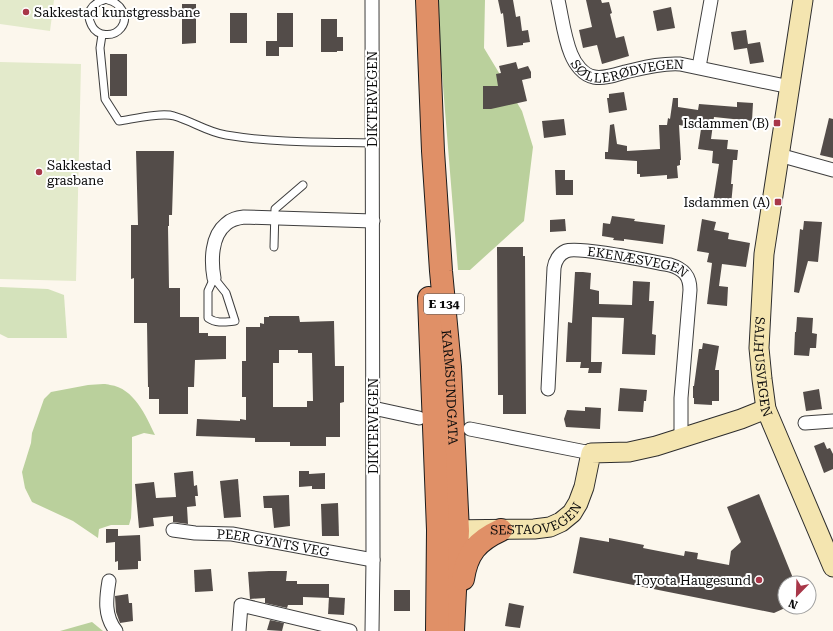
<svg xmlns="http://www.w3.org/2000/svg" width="833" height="631" font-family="'Roboto Serif',serif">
  <rect width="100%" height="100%" fill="#fcf7ed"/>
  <path fill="#d4e2bb" d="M0 287 48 289 64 295 67 338H8L0 334Z"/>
  <g fill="#bad09c">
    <path d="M436 0H485L484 48 522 111 533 147 524 221 470 270H458Z"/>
    <path d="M88 385C95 385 104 383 110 385 134 388 146 416 155 435L144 433 132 437V498L131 518 129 525H111L99 529 98 538 73 521 32 502 25 488 22 472 31 443 32 433 44 399 51 392Z"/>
    <path d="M92 622 103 631H60Z"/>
  </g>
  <g fill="#e3eacb">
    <path d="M0 0H54L50 31 0 24Z"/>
    <path d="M0 62 81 64 76 281 0 279Z"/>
  </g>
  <g fill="#534c49" fill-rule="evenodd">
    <path d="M498 0H513L516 17 520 16 522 31 528 30 530 42 523 43V45L507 47 503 13 501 14Z"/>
    <path d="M586 0H601L602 3 609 2 612 13 610 14 616 38 624 36 629 56 602 64 597 45 583 48 579 30 592 27Z"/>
    <path d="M182 4H196V43L182 44Z"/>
    <path d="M671 7 675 28 657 31 653 11Z"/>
    <rect x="230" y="13" width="17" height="30"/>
    <path d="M277 13H293V47H279V56H266V41H277Z"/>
    <path d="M321 19H337V37H343V51H337V52H321Z"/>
    <path d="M746 30 748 44 760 42 764 62 750 64 747 48 734 50 731 32Z"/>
    <rect x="110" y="54" width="17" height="42"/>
    <path d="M516 62 518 69 528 66 531 72V78L522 80 527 101 491 109H483V86H498L496 74 501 73 499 66Z"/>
    <path d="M624 92 627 110 609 113 607 98H609V94Z"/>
    <path d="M673 98H678V107L698 110 699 104 737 107V102L753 103 752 121 714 117 711 139 728 140 727 149 738 150 737 160H733L731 184H733L731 205 713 202 719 164 712 163 713 151 698 149 701 129 679 125 681 160H680V165L677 166 678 178 667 179V175L640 177V174H637V161L605 159V152H608L610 125 614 124 617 144 627 146V151L660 149 659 125H667L668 118 670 119Z"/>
    <path d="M829 118 833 119V158L820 155Z"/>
    <path d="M564 119 566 135 544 138 542 121Z"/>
    <path d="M136 151H174L172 215H169V226H168L169 288H180V317H199V333H208V336H226V359L195 360 194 387H188V414H159V399H149V387H148L147 323H134V278L131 279V225H138Z"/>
    <path d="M555 170H565V180H573V195H556Z"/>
    <path d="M612 216 635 219 634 221 665 225 663 244 632 240 624 239V241L613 240 614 238 602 236 603 223 610 224Z"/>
    <path d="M565 219 566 231 550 232V220Z"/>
    <path d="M702 219 716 222 714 230 729 233 728 239 750 243 746 267 722 264 719 286 728 287 727 306 707 304 712 263 707 262 709 253 697 251Z"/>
    <path d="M804 221 822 222 818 262 808 261 799 293 794 292 800 229 803 230Z"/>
    <path d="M497 247H523V256H525L526 414H503V395H498Z"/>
    <path d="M575 272H583L591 273 590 289 599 291V304L632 305 633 281 650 282 649 301H654L652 334 656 335 655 355 622 354 624 318 592 317 591 362H602L601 373H588L589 368H580L581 362H566L568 322 572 323Z"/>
    <path d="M269 316H299L300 322 334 321 335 366H344V402L340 403V437H326V446H290V442H255V438L196 436 197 419 240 421V419L246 420V397H242V361H246V327H260V323L264 324V317H269ZM279 350H298V353H312L313 401H307V407H273V363H279Z"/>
    <path d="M797 317 813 318 812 333 817 334 816 348H810L809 356 794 355 795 332H796Z"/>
    <path d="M703 343 719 346 715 370H719V401H712V405L694 404V398H693V386H694L699 349H702Z"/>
    <path d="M620 388 647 390 646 401H644L643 412 618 411Z"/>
    <path d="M819 389 822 409 806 411 803 392Z"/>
    <path d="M585 407 601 408 600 429 566 427 564 419 567 410 585 411Z"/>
    <path d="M824 442 827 449 830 448 833 454V469L824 473 814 446Z"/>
    <path d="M193 471 194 486 197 485 198 496H195L196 506 187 507 188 524 173 522V516L153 518 154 526 139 528 135 484 154 482 156 498 176 497 174 473Z"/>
    <path d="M299 471H309V474L325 473V489H312V486L299 487Z"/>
    <path d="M238 479 241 517 224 518 220 481Z"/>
    <path d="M759 494 795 583H785V608L774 613 573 573 580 537 609 542V538L644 545 643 548 684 556 685 551 698 553 697 559 729 565 731 551 741 542 727 507Z"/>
    <path d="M289 495 290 526 274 528 272 508H264L263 496Z"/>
    <path d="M338 503 339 536H322L321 504Z"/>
    <path d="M106 529H118V536L140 535 141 561H138V569L118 570V561L115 562V542L106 543Z"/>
    <path d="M211 569 213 591 195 592 194 570Z"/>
    <path d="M269 571H287L286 581H297V584H329V598L303 597V605H288L287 608 265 603V598L250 599 248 572Z"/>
    <rect x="394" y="590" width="16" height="21"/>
    <path d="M128 594 129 603H132L133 621 120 623 116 612 115 596Z"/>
    <path d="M329 597 345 598 344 615 328 614Z"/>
    <path d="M509 603 524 606 520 628 505 626Z"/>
    <path d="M270 620 284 623 282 631 267 630Z"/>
  </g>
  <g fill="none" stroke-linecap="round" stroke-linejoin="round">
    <g stroke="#3e3e3e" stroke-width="9">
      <g id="lane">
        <path d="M104 0C91 4 85 13 92 26 97 36 113 38 121 28 130 16 120 3 108 0"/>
        <path d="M102 35 100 48 105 99 119 121C133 119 162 112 174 116 192 121 207 132 226 135 274 143 323 142 372 143"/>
        <path d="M274 247 275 209 303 185"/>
        <path d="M214 278 226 293 235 321C225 322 217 324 208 318V291Z"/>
      </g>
    </g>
    <g stroke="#3e3e3e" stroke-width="15">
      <g id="street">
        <path id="s1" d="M558 0C562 18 564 37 571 54 575 64 583 75 594 77 604 79 615 75 625 72 643 68 661 63 680 64L790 87"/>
        <path d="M699 67 711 0"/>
        <path d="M779 155 833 170"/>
        <path d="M214 278C211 261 211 236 226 224 231 219 237 218 244 217L373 221"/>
        <path id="s2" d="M548 389 554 268C555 261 559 254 566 251 578 246 653 262 670 265 684 269 690 276 690 290L681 398V438"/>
        <path d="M373 408 419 418"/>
        <path d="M805 423 833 421"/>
        <path d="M470 429 591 453"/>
        <path id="s3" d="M173 530 195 533 232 534 373 560"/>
        <path d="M109 581C106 599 104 616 116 631"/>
        <path d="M239 631 241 605 350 631"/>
        <path d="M372 631 373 560 372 0"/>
      </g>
    </g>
    <g stroke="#2d2d2d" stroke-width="21">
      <g id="secondary">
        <path id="s4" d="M803 0 764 254 759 348 762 379 766 409 833 567"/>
        <path id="s5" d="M443 530 534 529 550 527 561 522 572 513 578 503 584 487 591 453 629 452 656 446 741 419 766 409"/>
      </g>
    </g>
    <g stroke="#1c1c1c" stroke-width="24">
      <g id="highway">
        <path id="s6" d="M427 0 433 151 441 271 450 367 458 531 453 631"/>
        <path d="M429 298 438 530 437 631"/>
        <path d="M463 579C467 553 477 541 501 530"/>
      </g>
    </g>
    <use href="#lane" stroke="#fff" stroke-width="7"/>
    <use href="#street" stroke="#fff" stroke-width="13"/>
    <use href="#secondary" stroke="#f4e5b0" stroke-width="19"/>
    <use href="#highway" stroke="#e09067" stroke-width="22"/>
  </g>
  <g fill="#a83749" stroke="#fff" stroke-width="1.5">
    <circle cx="26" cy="12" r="4"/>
    <rect x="773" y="119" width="8" height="8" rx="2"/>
    <circle cx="39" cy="172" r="4"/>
    <rect x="774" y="198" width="8" height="8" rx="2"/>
    <circle cx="759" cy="580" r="4"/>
  </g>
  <g text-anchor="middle" stroke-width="4" stroke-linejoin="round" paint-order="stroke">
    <rect fill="#fff" stroke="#545454" stroke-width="1" x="424" y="294" width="40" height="20" rx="3"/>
    <g font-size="12" font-weight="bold" fill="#0b0b0b">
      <text x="444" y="308">E 134</text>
    </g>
    <g font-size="13" fill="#0b0b0b" stroke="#fff" text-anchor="end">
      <text x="34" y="17" text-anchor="start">Sakkestad kunstgressbane</text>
      <text x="769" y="128">Isdammen (B)</text>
      <text x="47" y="170" text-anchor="start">Sakkestad<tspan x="47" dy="15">grasbane</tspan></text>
      <text x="770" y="207">Isdammen (A)</text>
      <text x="751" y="585">Toyota Haugesund</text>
    </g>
    <g font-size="13" fill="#0b0b0b" stroke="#fff">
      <text dy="5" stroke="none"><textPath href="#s1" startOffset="122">SØLLERØDVEGEN</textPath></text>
      <text transform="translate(372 99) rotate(-90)" y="5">DIKTERVEGEN</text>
      <text dy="5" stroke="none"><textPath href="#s2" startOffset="216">EKENÆSVEGEN</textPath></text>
      <text dy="5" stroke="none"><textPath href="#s4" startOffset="370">SALHUSVEGEN</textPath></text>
      <text dy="5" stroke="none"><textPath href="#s6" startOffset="388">KARMSUNDGATA</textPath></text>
      <text transform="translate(373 426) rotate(-90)" y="5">DIKTERVEGEN</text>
      <text dy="5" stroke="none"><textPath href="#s5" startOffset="96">SESTAOVEGEN</textPath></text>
      <text dy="5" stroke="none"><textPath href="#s3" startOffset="101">PEER GYNTS VEG</textPath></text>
    </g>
  </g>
  <g transform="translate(797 595) rotate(203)"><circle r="19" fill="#ffffff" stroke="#9d9d9d"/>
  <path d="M0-3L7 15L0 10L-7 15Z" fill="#a83749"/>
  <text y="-6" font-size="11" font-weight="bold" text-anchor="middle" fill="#0b0b0b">N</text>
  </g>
</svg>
